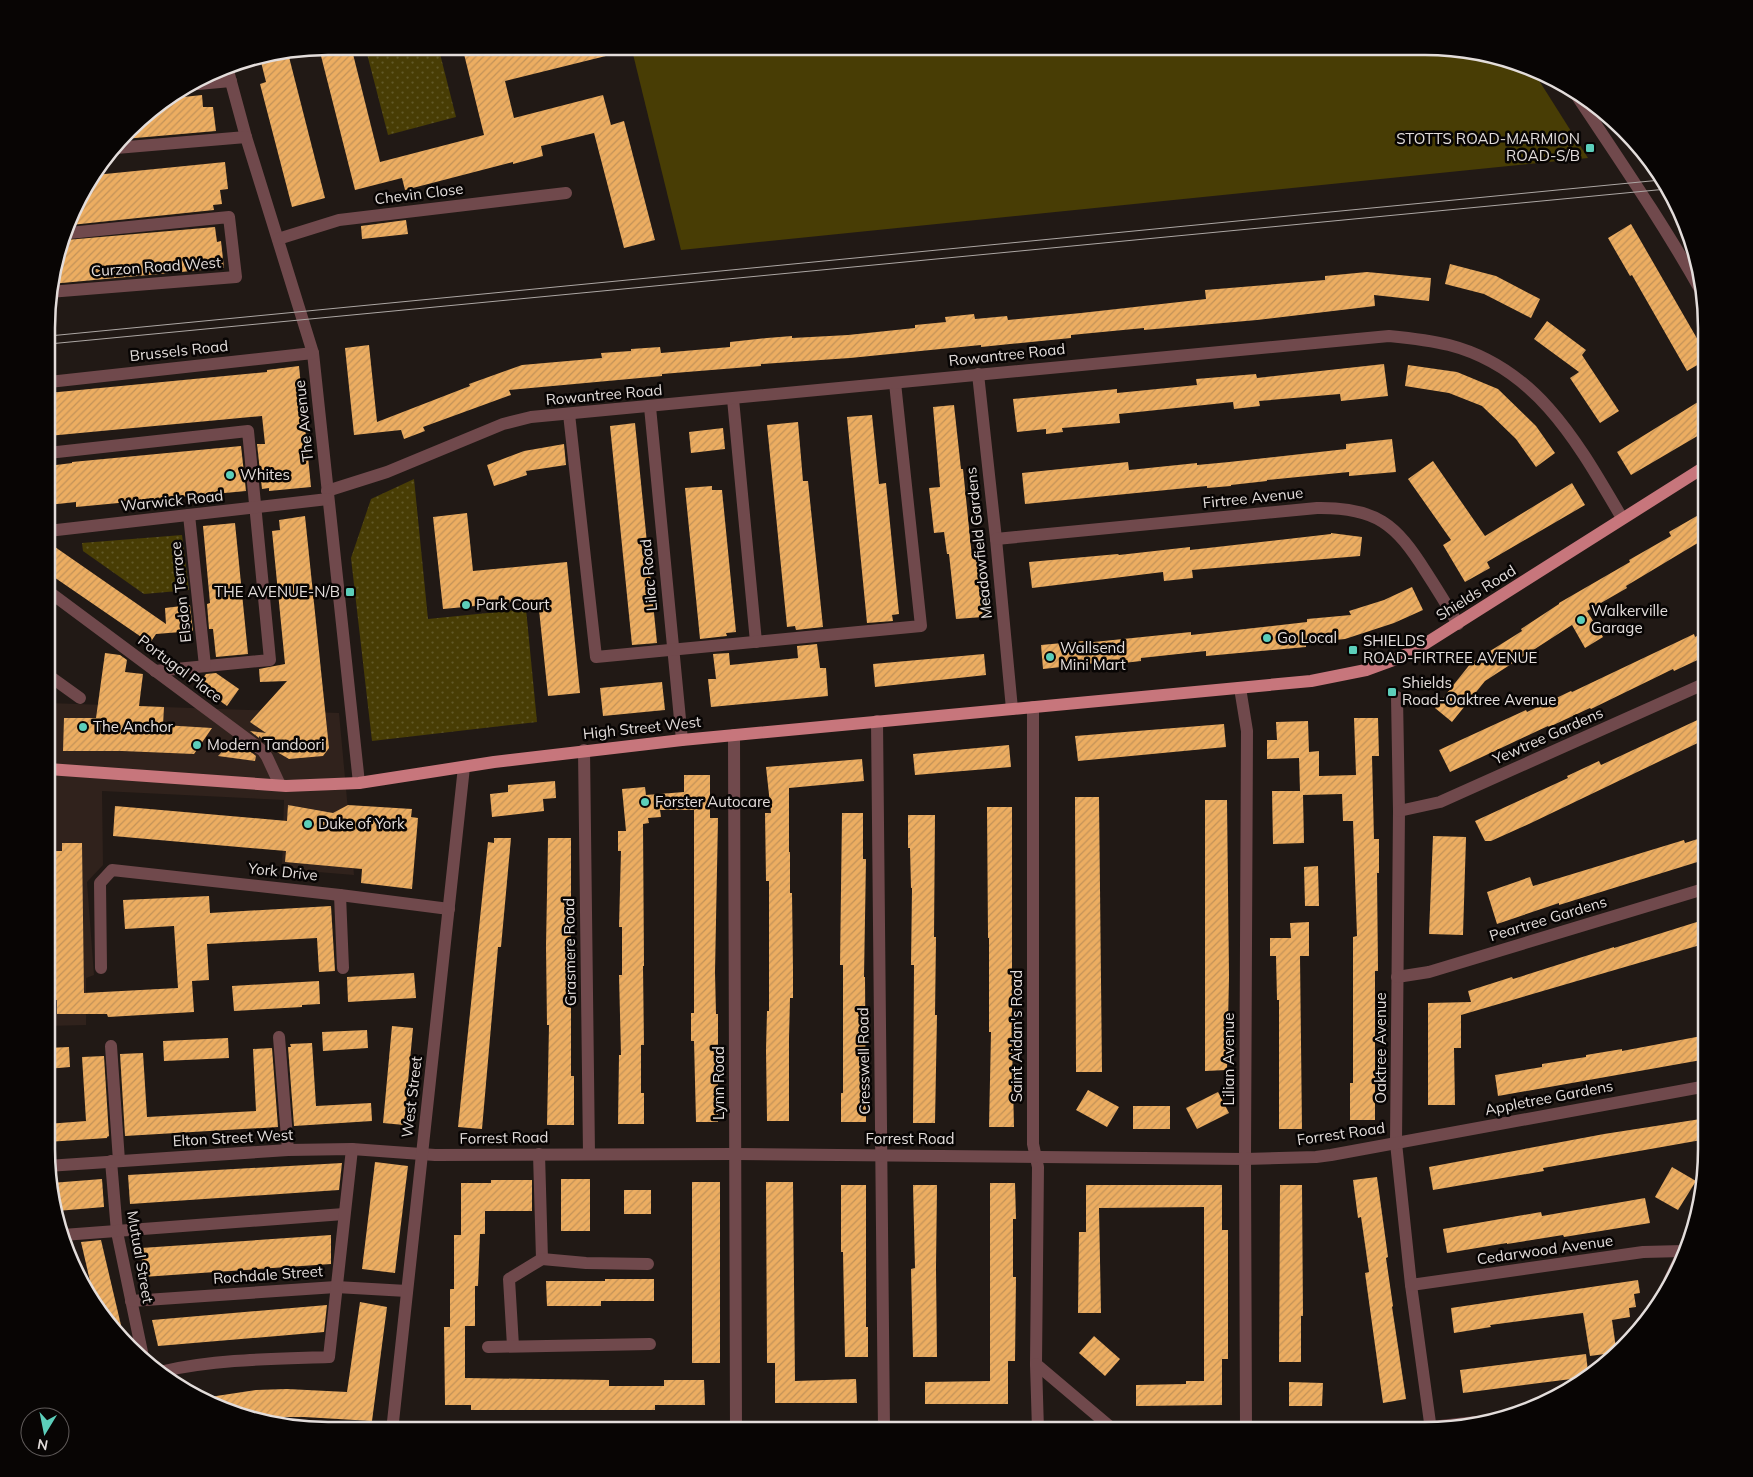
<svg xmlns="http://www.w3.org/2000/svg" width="1753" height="1477" font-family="Mulish,sans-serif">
  <defs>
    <pattern id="grass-dots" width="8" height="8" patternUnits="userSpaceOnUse" patternTransform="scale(1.25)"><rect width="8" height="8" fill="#483d05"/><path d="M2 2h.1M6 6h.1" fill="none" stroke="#625929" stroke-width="1.8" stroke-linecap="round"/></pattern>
    <pattern id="building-hatch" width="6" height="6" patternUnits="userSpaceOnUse" patternTransform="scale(1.25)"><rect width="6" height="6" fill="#ecad61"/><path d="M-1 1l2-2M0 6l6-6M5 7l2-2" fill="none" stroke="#c29259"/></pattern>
  </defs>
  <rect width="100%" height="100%" fill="#211915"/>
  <path fill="#30221c" d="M48 703 339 713 354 875 282 869 284 800 102 791 103 865 87 882 94 975 86 978V1025L47 1026Z"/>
  <g fill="url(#grass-dots)">
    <path d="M365 46H438L456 117 388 135Z"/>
    <path d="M414 479 428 619 526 609 537 722 372 741 351 558 371 499Z"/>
    <path d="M182 535 189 590 144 594 83 551 82 543Z"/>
  </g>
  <path fill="#483d05" d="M631 46 1443 47 1533 71 1588 158 681 250Z"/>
  <g fill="url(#building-hatch)">
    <path d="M328 46H351L380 162 484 135 462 46H621L622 52 505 81 514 118 603 95 611 125 624 121 655 240 624 248 594 133 541 146 543 156 513 164V162L405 190 402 178 355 190 319 48Z"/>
    <path d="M288 53 325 198 292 207 260 84 266 82 260 58Z"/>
    <path d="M202 95 203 107H213L216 131 124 139 143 116 174 98Z"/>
    <path d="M225 162 228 189 220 190 222 204 213 205 214 210 71 225 84 188 95 175Z"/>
    <path d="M406 220 408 234 362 239 361 226Z"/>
    <path d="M1631 224 1706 354V360L1687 371 1632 275 1630 276 1608 238Z"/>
    <path d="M215 227 217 242 221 241 224 268 51 284 66 240Z"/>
    <path d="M1450 264 1496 276 1540 299 1531 318 1484 294 1445 284Z"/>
    <path d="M1367 272 1431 278 1429 301 1374 295 1375 306 1257 320 1144 330V328L1071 335V338L1010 344 981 347V345L850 358 761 364V366L662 374V376L509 390 511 395 423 427 425 431 404 439 401 430 354 435 345 348 369 345 377 422 470 386 469 384 522 365 602 358 601 353 631 351V349L660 347 661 353 730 347V342L767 338 792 336V338L848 335 915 328V325L946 322 945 317 974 314 975 319 1007 316 1008 320 1081 313 1206 299 1205 290 1325 280V276Z"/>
    <path d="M1547 321 1586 350 1582 355 1619 411 1600 423 1570 378 1579 372 1534 339Z"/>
    <path d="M1384 364 1388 396 1341 401 1340 394 1259 401 1260 406 1234 409 1233 402 1119 414 1120 423 1062 428 1063 432 1046 434V429L1017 432 1013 399 1117 389V393L1197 385 1196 379 1256 374 1257 378Z"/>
    <path d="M1408 365 1457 372 1498 389 1536 426 1555 453 1536 467 1516 439 1482 406 1449 393 1405 386Z"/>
    <path d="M299 366 311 487 269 491V488L262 489 257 444H265L262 416 48 436V393L267 372V370Z"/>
    <path d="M1706 397V431L1631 475 1617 452Z"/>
    <path d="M954 405 961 469H963L972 557H977L983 617 956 619 949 554H947L944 532 934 533 929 488 940 487 933 407Z"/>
    <path d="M872 415 879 484 886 483 899 614 892 615 893 621 867 623 847 417Z"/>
    <path d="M798 422 803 481H808L823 627 796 630 795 626 787 627 767 425Z"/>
    <path d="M635 423 657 643 632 645 610 426Z"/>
    <path d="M723 428 725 449 691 453 689 432Z"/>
    <path d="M1392 439 1396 472 1349 476V472L1267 480V481L1231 485V486L1207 488V486L1025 504 1022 473 1128 462 1129 470 1197 463V465L1229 462 1346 449V444Z"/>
    <path d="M564 444 566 465 526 471 527 475 494 486 487 465 524 451Z"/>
    <path d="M241 446 246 491 76 507V502L48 505V466L72 463V462Z"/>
    <path d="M1433 461 1485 536 1572 483 1585 505 1487 562 1490 568 1465 582 1443 545 1451 540 1408 479Z"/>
    <path d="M712 486V490H722L736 632 726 633 727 636 700 639 685 488Z"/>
    <path d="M467 513 473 571 567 562 580 693 548 696 538 600 443 609 433 517Z"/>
    <path d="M1702 513 1706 521V538L1626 586 1627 588 1587 611 1603 637 1585 648 1572 625 1485 681 1452 722 1435 708 1471 663 1522 631 1521 629 1559 604V603L1630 562 1629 560 1671 536 1669 532Z"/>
    <path d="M305 516 329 748 323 756 289 759 277 752 259 736V738L250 731 266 733 250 722 287 681 260 682 259 669 285 664 272 531 280 530 279 520Z"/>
    <path d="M235 523 248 654 216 657 213 629H209L207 604 210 603 203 526Z"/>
    <path d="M1331 533 1362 537 1360 556 1192 570 1193 578 1164 581 1163 572 1032 588 1029 562 1118 554 1119 555 1190 547V550L1331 534Z"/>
    <path d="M55 547 166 624 165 608 190 605 193 631 156 634 150 643 48 573V557Z"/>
    <path d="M1412 587 1423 610 1394 623 1345 639 1306 643V647L1206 656V651L1141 658V661L1097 666V663L1043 669 1041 645 1084 641V643L1191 632V635L1307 622V619L1351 615 1349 611 1384 600Z"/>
    <path d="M1706 631V656L1674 671 1673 669 1591 709 1590 708 1549 727 1548 726 1450 772 1439 750 1526 710 1527 712 1571 691 1572 692 1694 634 1695 637Z"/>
    <path d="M817 644 820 668H826L828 696 711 707 708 679H716L713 654 729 653 730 665 798 658 797 646Z"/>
    <path d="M105 653 120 655 127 660 125 672 143 674 139 706 164 707 163 725 212 728 194 754 122 751H63L64 718H96Z"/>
    <path d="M984 654 986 675 875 687 873 664Z"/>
    <path d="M216 673 239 689 227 706 198 685 206 674Z"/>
    <path d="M662 682 665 710 603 716 600 688Z"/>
    <path d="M1706 716V739L1531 823 1491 841H1485L1475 821 1568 778 1567 776 1599 761 1601 765Z"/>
    <path d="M1354 718H1378L1379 756H1372L1374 839H1379V873H1377L1378 971H1375V1120H1350V1083H1353V937L1357 936 1353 821H1343L1342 794 1303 795 1304 843 1273 844 1272 791H1300L1299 758 1267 759V740H1277L1276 722 1308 721 1309 752 1319 751V776L1356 775Z"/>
    <path d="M1224 724 1226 747 1078 761 1075 736Z"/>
    <path d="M234 739 256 756 255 761 218 756Z"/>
    <path d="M1009 745 1011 767 915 775 913 754Z"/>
    <path d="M862 759 864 781 789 788V852H790V893H792L793 970V998H790L789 1038V1121H767L766 1050 767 1011H769V881H766L765 813H771L766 767Z"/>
    <path d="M684 775H710V818H718L715 972 716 1014H718V1122H696L694 1041H691V1013H694V810H660L661 817 648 818 649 823 643 824 644 966H643L644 1045H641V1093H644V1124H618L619 1055H621L619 975H622V927H619L621 851H618V831H626L622 789 645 787 646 795 684 792Z"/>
    <path d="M555 781 556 798 543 799 544 811 492 817 490 794 508 792V785Z"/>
    <path d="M1075 797H1099L1102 1072H1076Z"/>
    <path d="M1205 800H1227L1229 977 1227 1070 1205 1071Z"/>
    <path d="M288 805 333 813 348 805 412 809 411 817 418 818 412 889 361 883 362 869 285 862 286 851 113 836 115 806 287 821Z"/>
    <path d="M987 807H1012V1043L1014 1127H989L991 1032H989V938H988Z"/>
    <path d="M842 813H863V859H866L864 977H865L866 1122H841V1093H843V965H840Z"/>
    <path d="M908 815H935L934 937H936L935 1015H937L935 1123H913L914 965H911L912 888H911L910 848H908Z"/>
    <path d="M1433 836 1466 837 1463 935 1429 934Z"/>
    <path d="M1707 836V859L1559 905V903L1497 924 1487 892 1530 877 1533 886 1684 840 1685 843Z"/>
    <path d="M494 838H511L501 947H498L482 1129 458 1127 488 842 494 843Z"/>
    <path d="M548 838H571V1076H574V1125H547L549 1025H547L546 946Z"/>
    <path d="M62 843H82L84 993 178 988 174 926 125 929 123 900 209 896 210 913 331 906 335 971 319 972 317 938 207 944 209 980 192 981 194 1012 108 1017 107 1014H57V1000L47 1001 48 851H62Z"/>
    <path d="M1318 866 1319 906H1305L1304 867Z"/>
    <path d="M1700 921 1707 943 1461 1015V1048H1454L1455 1105H1428V1003L1471 1002 1468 991 1512 977 1513 979 1614 947V948Z"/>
    <path d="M1309 922V956H1300L1302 1129H1279V1000H1277L1276 956H1270V938H1291L1290 923Z"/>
    <path d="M414 973 416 998 348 1002 347 977Z"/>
    <path d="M319 981 320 1004 302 1005V1007L234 1011 232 986Z"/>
    <path d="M392 1026 413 1028 404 1125 383 1123Z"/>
    <path d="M367 1030 368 1048 323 1051 322 1032Z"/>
    <path d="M1707 1035V1059L1498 1096 1495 1075 1542 1067V1064L1586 1057V1055L1622 1049V1051Z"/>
    <path d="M228 1038 229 1058 164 1061 163 1041Z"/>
    <path d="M312 1043 316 1106 371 1103 372 1121 294 1126 288 1047H291L290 1044Z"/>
    <path d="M69 1047 70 1067 47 1069V1048Z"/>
    <path d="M272 1048 278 1127 125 1136 120 1054 143 1053 147 1117 256 1111 253 1049Z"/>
    <path d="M104 1056 109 1136 107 1137V1138L47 1142V1124L86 1121 82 1057Z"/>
    <path d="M1088 1090 1119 1107 1107 1127 1076 1110Z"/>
    <path d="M1218 1092 1229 1113 1197 1129 1186 1108Z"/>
    <rect x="1133" y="1106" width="37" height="23"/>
    <path d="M1707 1118V1139L1543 1168 1544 1171 1433 1190 1429 1167 1604 1134Z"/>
    <path d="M375 1162 408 1166 395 1273 362 1269Z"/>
    <path d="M342 1163 339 1190 130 1204 128 1175Z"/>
    <path d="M1672 1167 1696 1181 1678 1210 1655 1197Z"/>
    <path d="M1377 1177 1388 1257 1386 1258 1393 1306 1392 1307 1406 1399 1383 1403 1365 1273 1369 1272 1361 1217 1358 1218 1353 1180Z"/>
    <path d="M102 1179 104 1207 57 1211 51 1183Z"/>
    <rect x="561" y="1179" width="29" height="52"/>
    <path d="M491 1180H532V1211H485V1234H480L478 1286H475V1326H465V1378L609 1380V1386H664V1380H704L705 1405H655V1410H471V1405H445L444 1327H450V1289H454V1235H461V1183H491Z"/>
    <rect x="692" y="1182" width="28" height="181"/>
    <path d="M766 1182H793L795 1381 856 1379 857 1403H775V1363H767Z"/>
    <path d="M990 1183H1015L1016 1219H1013V1277H1016L1015 1361H1008V1404H925V1382L990 1381Z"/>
    <path d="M841 1185H866V1327H868V1357H845L843 1252H841Z"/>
    <path d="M913 1185H937L936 1268 937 1357H913L911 1269 915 1268Z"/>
    <path d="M1086 1185H1222V1230H1228V1359H1222V1405L1136 1406V1385L1186 1384V1381H1204V1207L1099 1208 1101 1313H1078L1079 1232H1086Z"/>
    <path d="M1280 1185H1302L1303 1316H1301V1362H1279Z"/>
    <rect x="624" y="1190" width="27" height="24"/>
    <path d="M1645 1198 1650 1223 1564 1237 1563 1235 1507 1244V1243L1447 1253 1443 1229 1541 1212 1542 1216Z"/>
    <path d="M331 1235V1264L143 1277 141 1248Z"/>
    <path d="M101 1240 124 1338 123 1339 93 1294 81 1242Z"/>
    <path d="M605 1279H654V1301H601V1306H547L546 1281H605Z"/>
    <path d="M1638 1280 1640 1293 1634 1294 1636 1307 1629 1308 1630 1317 1612 1320 1616 1348 1612 1349V1353L1590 1356 1583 1313 1490 1325 1491 1327 1454 1333 1451 1308Z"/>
    <path d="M360 1302 387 1307 372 1421 304 1417H260L220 1409 203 1398 256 1390 287 1389 347 1392Z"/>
    <path d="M327 1305 324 1332 158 1346 152 1320Z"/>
    <path d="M1094 1336 1120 1359 1105 1376 1079 1353Z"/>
    <path d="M1586 1354 1588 1372 1579 1378 1463 1393 1460 1370Z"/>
    <path d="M1289 1382 1323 1383 1322 1406H1289Z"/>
  </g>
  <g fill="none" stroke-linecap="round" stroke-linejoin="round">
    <g stroke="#70494c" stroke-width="12">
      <path d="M227 67 246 137 313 353 359 783"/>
      <path d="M198 84 231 81"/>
      <path d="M1575 93C1618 158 1663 223 1701 291"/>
      <path d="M116 148 246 137"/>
      <path d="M278 239 339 220 566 193"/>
      <path d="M49 292 236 277 229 217 69 233"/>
      <path d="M978 374 996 539 1012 709"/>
      <path d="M49 382 313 353"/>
      <path d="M733 399 756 642"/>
      <path d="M650 407 682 740"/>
      <path d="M569 414 596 657 921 626 895 383"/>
      <path d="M48 453 248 431 270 660 155 671"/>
      <path d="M327 491 387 472 503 424 531 417 1389 336C1409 338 1429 340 1449 345 1538 368 1579 445 1622 518"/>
      <path d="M189 515 205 666"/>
      <path d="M48 531 328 499"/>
      <path d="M996 539 1317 508C1376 507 1396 524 1426 572 1437 589 1448 607 1458 624"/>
      <path d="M48 591 263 751 267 757 280 785"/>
      <path d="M48 675 80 698"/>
      <path d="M1240 688 1247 731 1245 1159 1246 1430"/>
      <path d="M1397 697 1399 811 1396 1143 1411 1285 1431 1430"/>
      <path d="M1033 707V1144L1038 1167 1036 1364 1038 1430"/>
      <path d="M877 721 884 1430"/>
      <path d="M734 735 736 1431"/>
      <path d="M584 750 589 1154"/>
      <path d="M1399 811 1440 802 1706 683"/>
      <path d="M340 895 343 968"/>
      <path d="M101 968 100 883 112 870 340 895 449 909"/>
      <path d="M1397 977 1429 972 1707 888"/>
      <path d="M279 1037 288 1150"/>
      <path d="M111 1046 119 1161"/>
      <path d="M539 1154 542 1259"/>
      <path d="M111 1161 117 1232 143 1357"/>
      <path d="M47 1166 288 1150 352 1149 435 1155 736 1154 1245 1159 1316 1157 1331 1155 1707 1086"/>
      <path d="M63 1235 344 1214"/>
      <path d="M1669 1281 1686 1246"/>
      <path d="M1411 1285 1643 1252 1683 1251"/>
      <path d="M131 1301 336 1287 407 1291"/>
      <path d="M513 1346 509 1279 542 1259 586 1263 648 1264"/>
      <path d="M488 1347 650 1344"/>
      <path d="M1036 1364 1114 1430"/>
      <path d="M164 1371C218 1359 273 1359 329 1357L352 1149"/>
      <path d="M1405 1430 1476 1422"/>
      <path d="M392 1431 464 767"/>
    </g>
    <path stroke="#c7767c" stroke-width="12" d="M48 769 286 786 359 783 494 762 682 740 1311 681 1366 670 1396 659 1420 647 1706 466"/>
    <g stroke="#ada7a4" stroke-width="1">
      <path d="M49 336 1661 180"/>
      <path d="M49 344 1667 189"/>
    </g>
  </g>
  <g fill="#5cceba" stroke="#080504" stroke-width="2">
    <rect x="1585" y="143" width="10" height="10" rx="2.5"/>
    <circle cx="230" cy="475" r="5"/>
    <rect x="345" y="587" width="10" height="10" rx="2.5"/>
    <circle cx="466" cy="605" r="5"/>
    <circle cx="1581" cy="620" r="5"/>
    <circle cx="1267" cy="638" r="5"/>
    <rect x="1348" y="645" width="10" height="10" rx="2.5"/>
    <circle cx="1050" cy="657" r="5"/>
    <rect x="1387" y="687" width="10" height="10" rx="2.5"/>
    <circle cx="83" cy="727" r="5"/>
    <circle cx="197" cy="745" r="5"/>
    <circle cx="645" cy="802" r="5"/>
    <circle cx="308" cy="824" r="5"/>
  </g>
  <g text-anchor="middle" stroke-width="5" stroke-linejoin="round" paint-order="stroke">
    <g font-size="15" fill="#e3dddb" stroke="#080504" text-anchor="start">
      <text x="1580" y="144" text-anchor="end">STOTTS ROAD-MARMION<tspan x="1580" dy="17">ROAD-S/B</tspan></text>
      <text x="240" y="480">Whites</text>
      <text x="340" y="597" text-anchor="end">THE AVENUE-N/B</text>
      <text x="476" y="610">Park Court</text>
      <text x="1591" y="616">Walkerville<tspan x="1591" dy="17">Garage</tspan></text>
      <text x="1277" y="643">Go Local</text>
      <text x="1363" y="646">SHIELDS<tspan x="1363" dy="17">ROAD-FIRTREE AVENUE</tspan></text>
      <text x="1060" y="653">Wallsend<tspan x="1060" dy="17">Mini Mart</tspan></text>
      <text x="1402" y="688">Shields<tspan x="1402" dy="17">Road-Oaktree Avenue</tspan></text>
      <text x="93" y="732">The Anchor</text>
      <text x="207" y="750">Modern Tandoori</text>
      <text x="655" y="807">Forster Autocare</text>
      <text x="318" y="829">Duke of York</text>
    </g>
    <g font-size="15" fill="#e3dddb" stroke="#080504">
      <text transform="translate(419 194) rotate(-7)" y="5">Chevin Close</text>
      <text transform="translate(156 267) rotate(-4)" y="5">Curzon Road West</text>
      <text transform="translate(179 351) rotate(-6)" y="5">Brussels Road</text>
      <text transform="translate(1007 355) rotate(-6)" y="5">Rowantree Road</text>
      <text transform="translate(604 395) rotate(-5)" y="5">Rowantree Road</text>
      <text transform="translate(304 421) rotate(-96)" y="5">The Avenue</text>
      <text transform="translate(1253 498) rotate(-6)" y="5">Firtree Avenue</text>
      <text transform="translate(172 501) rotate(-6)" y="5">Warwick Road</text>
      <text transform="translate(979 543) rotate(-96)" y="5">Meadowfield Gardens</text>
      <text transform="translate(649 575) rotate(-95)" y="5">Lilac Road</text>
      <text transform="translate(181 592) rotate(-96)" y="5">Elsdon Terrace</text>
      <text transform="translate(1476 593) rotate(-32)" y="5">Shields Road</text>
      <text transform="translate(180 669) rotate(37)" y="5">Portugal Place</text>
      <text transform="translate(642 728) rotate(-6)" y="5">High Street West</text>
      <text transform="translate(1548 736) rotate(-24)" y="5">Yewtree Gardens</text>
      <text transform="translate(283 872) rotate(6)" y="5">York Drive</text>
      <text transform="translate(1548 919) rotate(-17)" y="5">Peartree Gardens</text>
      <text transform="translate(570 952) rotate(-91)" y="5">Grasmere Road</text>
      <text transform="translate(1017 1036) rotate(-90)" y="5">Saint Aidan's Road</text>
      <text transform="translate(1381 1048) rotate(-90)" y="5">Oaktree Avenue</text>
      <text transform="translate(1229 1059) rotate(-90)" y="5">Lilian Avenue</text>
      <text transform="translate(864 1061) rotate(-91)" y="5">Cresswell Road</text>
      <text transform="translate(719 1083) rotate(-90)" y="5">Lynn Road</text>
      <text transform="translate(412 1097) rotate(-83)" y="5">West Street</text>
      <text transform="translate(1549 1098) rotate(-11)" y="5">Appletree Gardens</text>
      <text transform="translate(1341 1134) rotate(-8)" y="5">Forrest Road</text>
      <text transform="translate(233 1138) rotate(-3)" y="5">Elton Street West</text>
      <text transform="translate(504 1138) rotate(-1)" y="5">Forrest Road</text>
      <text x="910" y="1144">Forrest Road</text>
      <text transform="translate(1545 1250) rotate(-8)" y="5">Cedarwood Avenue</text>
      <text transform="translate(140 1257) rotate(80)" y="5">Mutual Street</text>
      <text transform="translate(268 1275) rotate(-4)" y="5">Rochdale Street</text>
    </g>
  </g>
  <path d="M0 0H1753V1477H0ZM328 55H1425A273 273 0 0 1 1698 328V1149A273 273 0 0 1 1425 1422H328A273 273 0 0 1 55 1149V328A273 273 0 0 1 328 55Z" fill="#080504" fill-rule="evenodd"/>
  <path fill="none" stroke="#e3dddb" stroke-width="2.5" d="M328 55H1425A273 273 0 0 1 1698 328V1149A273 273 0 0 1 1425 1422H328A273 273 0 0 1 55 1149V328A273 273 0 0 1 328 55Z"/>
  <g transform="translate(45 1432) rotate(190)"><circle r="24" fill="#080504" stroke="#605b5a"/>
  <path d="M0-4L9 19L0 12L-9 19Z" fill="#5cceba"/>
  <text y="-8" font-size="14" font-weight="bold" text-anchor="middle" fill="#e3dddb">N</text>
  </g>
</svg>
